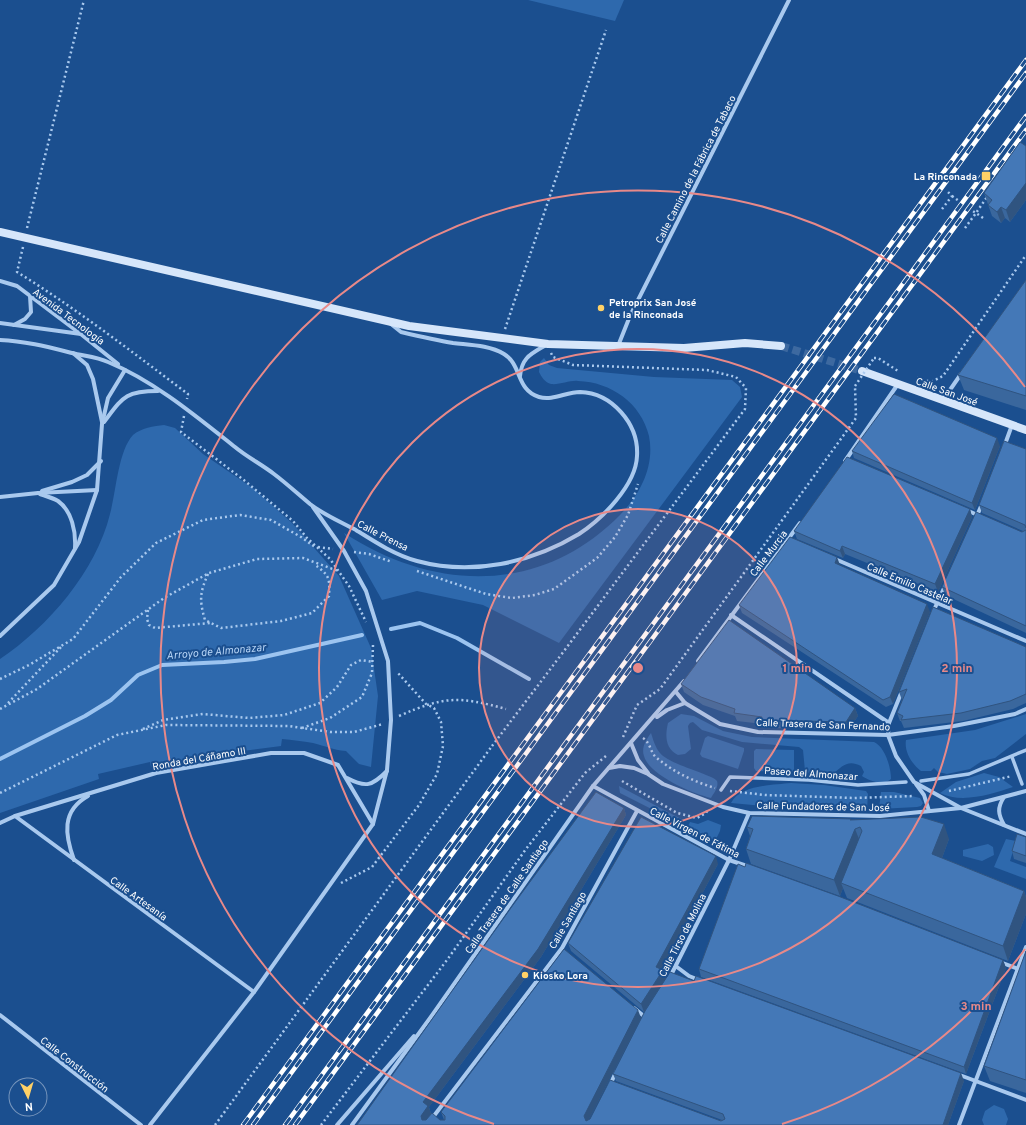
<svg xmlns="http://www.w3.org/2000/svg" width="1026" height="1125" font-family="Overpass,sans-serif">
  <rect width="100%" height="100%" fill="#1b4f8f"/>
  <g fill="#2e69ad">
    <path d="M528 0H624L615 21Z"/>
    <path d="M544 358 549 365 557 368 654 377 732 380 740 387 742 397 559 643 483 605 417 591 382 600 344 533C435 592 541 595 620 515 640 495 655 466 649 436 641 403 611 382 578 381 570 380 560 385 551 384 545 383 541 376 539 372L540 362Z"/>
    <path d="M164 425 175 428 203 454 254 489 292 523 339 576 371 648 378 696 371 767 359 764 346 751C332 750 326 746 313 743 303 741 292 740 282 739L281 746 197 757 151 767 150 762 98 774 99 779 0 813V659C48 627 96 571 110 514 116 493 118 451 133 435 141 428 154 426 164 425Z"/>
    <path d="M681 714 694 716 723 731 752 737 874 742C885 747 891 767 891 779 884 786 869 781 862 776L864 772 861 766C848 759 842 766 833 774L813 775 805 771 803 750 799 747 742 742 702 730 693 722 690 723 688 726 691 749 685 754 678 755C665 749 665 735 668 723Z"/>
    <path d="M1026 714V734L995 758 982 761 970 769 947 774 938 772 934 768 931 771H921C912 764 904 752 906 740L975 730Z"/>
    <path d="M651 733C653 739 655 747 660 753 670 765 714 775 717 781 719 787 714 793 711 798 693 794 649 775 644 756 641 748 646 740 651 733Z"/>
    <path d="M708 736 744 748V751L738 769 702 757 700 754 705 738Z"/>
    <path d="M756 749 794 750V772L756 771 754 768V751Z"/>
    <path d="M984 773 999 777 1013 787C992 794 962 804 940 793L956 782Z"/>
    <path d="M791 783 824 785 866 791 868 794 867 809 764 806 731 803C740 785 773 785 791 783Z"/>
    <path d="M619 786 683 820H673L620 793Z"/>
    <path d="M881 792H894L920 798 923 803 921 806 917 807 879 809Z"/>
    <path d="M708 820 721 825 720 831 715 841 687 828 690 822 698 824Z"/>
    <path d="M1006 839 1016 841 1010 861 1026 867V879L994 867Z"/>
    <path d="M988 844 993 847 994 855 982 861 963 856V850Z"/>
    <path d="M994 1105 1004 1109 1008 1119 1006 1125H984L982 1120 985 1111Z"/>
  </g>
  <g fill="none" stroke-linecap="round" stroke-linejoin="round">
    <g stroke="#9cc4f0" stroke-width="4">
      <path d="M391 629 420 623 457 638 529 679"/>
      <path d="M0 759 85 716 111 700 138 675 162 665 224 662 255 659 362 635"/>
    </g>
    <path stroke="#3d69a0" stroke-width="8" stroke-dasharray="8 4" stroke-linecap="butt" d="M781 346 862 371"/>
    <g stroke="#a9c9ee" stroke-width="2.5" stroke-dasharray="2 3" stroke-linecap="butt">
      <path d="M952 196 959 201"/>
      <path d="M942 209 952 196 948 192"/>
      <path d="M983 218 976 213 987 197"/>
      <path d="M27 228 84 0"/>
      <path d="M965 228 976 213 971 210"/>
      <path d="M23 247 17 272C77 309 132 352 188 394L187 399"/>
      <path d="M505 329 606 30"/>
      <path d="M551 353 553 357 573 365 707 370 736 377 746 388 745 409 561 655"/>
      <path d="M874 358H878L898 371"/>
      <path d="M917 378 931 382 943 376 1026 255"/>
      <path d="M184 416 181 432 245 481 293 521 307 538 330 559 349 586 366 622"/>
      <path d="M318 547 333 549"/>
      <path d="M354 552 369 554 392 562"/>
      <path d="M417 571 486 594 512 598 535 595 554 589 597 558 615 537 628 515 638 484"/>
      <path d="M208 574C200 592 199 600 205 620L221 628 281 621 312 613 329 596C330 577 329 575 314 564"/>
      <path d="M148 610 147 619 149 625 155 628 210 623"/>
      <path d="M0 679 29 665 73 639 121 577 156 543 203 520 240 515 271 520 301 537 315 547"/>
      <path d="M8 703 61 647"/>
      <path d="M0 709 37 689 164 598 209 573 257 559 303 558 338 571"/>
      <path d="M399 716C445 696 458 696 506 709"/>
      <path d="M302 728 330 718 362 697 372 673 373 645"/>
      <path d="M143 729 163 720 203 714 249 718 284 715 320 703 337 687 351 665 361 660 373 662"/>
      <path d="M623 737 637 705 660 689 856 418 855 386"/>
      <path d="M643 738C651 743 650 753 657 758 673 772 695 782 715 788"/>
      <path d="M622 781 677 813 697 818 706 813 708 809"/>
      <path d="M730 791 765 795 854 798 914 796"/>
      <path d="M949 791 1012 776"/>
      <path d="M0 793 117 735 166 725 289 726 330 732H354L383 724"/>
      <path d="M341 883 372 867 419 805 437 774 443 746 441 722 434 708 426 704 397 672"/>
      <path d="M215 1125 492 746"/>
      <path d="M321 1125 447 960 526 849 585 773 606 756"/>
    </g>
    <g stroke="#a9c9ee" stroke-width="3.5">
      <path d="M1012 757 1022 784"/>
      <path d="M921 781 969 774 1026 750"/>
      <path d="M721 790 730 777 809 780 858 785 906 782"/>
    </g>
    <g stroke="#a9c9ee" stroke-width="4">
      <path d="M0 281 17 286 82 335 118 364"/>
      <path d="M0 323 81 334"/>
      <path d="M14 325 25 319 31 312 30 296"/>
      <path d="M0 340C25 341 48 347 72 353 84 356 97 357 108 362 154 381 196 416 235 447 247 457 261 464 274 474 286 483 298 494 310 504 324 515 341 522 356 530 375 542 395 555 417 561 472 576 531 563 579 534 602 519 636 485 637 456 639 424 612 393 580 392 566 392 553 401 539 397 516 390 522 365 504 354 489 345 469 345 453 343 435 340 418 336 401 332L391 324"/>
      <path d="M618 346 630 316 789 0"/>
      <path d="M73 353 87 365 93 379 102 422"/>
      <path d="M520 376C522 357 531 354 546 345"/>
      <path d="M943 400 961 374"/>
      <path d="M104 422C123 397 125 391 158 391"/>
      <path d="M1004 447 1012 425"/>
      <path d="M845 461 898 384"/>
      <path d="M42 491 72 482 87 475 101 461"/>
      <path d="M40 494C46 496 53 498 58 501 72 511 76 532 75 548"/>
      <path d="M0 497 38 493 97 490"/>
      <path d="M313 507 344 551 366 591 388 661 391 720 387 770 373 824"/>
      <path d="M966 510 980 516"/>
      <path d="M976 518 982 504"/>
      <path d="M835 559 1026 641"/>
      <path d="M933 612 945 586"/>
      <path d="M731 615 889 723"/>
      <path d="M0 636 54 585 79 542 97 490 102 424 108 398 125 370"/>
      <path d="M698 661 800 523"/>
      <path d="M902 691 889 723 888 735 896 756 914 782 961 808 1026 834"/>
      <path d="M676 692 685 703 720 724 758 732 888 735 954 726 1015 714 1026 709"/>
      <path d="M657 717 667 710 685 703"/>
      <path d="M631 743 638 760 648 773"/>
      <path d="M609 768 620 766 634 768 648 774 663 784 723 807 749 813 880 816 961 808 1026 791"/>
      <path d="M347 778C366 788 372 786 387 771"/>
      <path d="M916 784 924 795 929 811"/>
      <path d="M593 786 729 860 750 867"/>
      <path d="M15 816 254 992"/>
      <path d="M0 823 15 816 156 773 271 753H304L338 765 373 824 254 992 150 1125"/>
      <path d="M1004 825C998 814 997 808 1004 797"/>
      <path d="M74 860C65 835 61 811 88 796"/>
      <path d="M1000 962 1018 969"/>
      <path d="M677 967 689 976 699 980"/>
      <path d="M670 977 729 860 749 813"/>
      <path d="M634 1008 645 1017"/>
      <path d="M0 1015 141 1125"/>
      <path d="M957 1074 1026 1100"/>
      <path d="M610 1085 616 1072"/>
      <path d="M337 1125 414 1036"/>
      <path d="M352 1125 433 1014 593 786 684 681"/>
      <path d="M427 1125 562 948 637 811"/>
      <path d="M959 1125 1026 947"/>
    </g>
    <g stroke="#d6e6fa" stroke-width="8">
      <path d="M0 232 409 326 548 344 684 348 745 343 781 346"/>
      <path d="M862 371 1026 430"/>
    </g>
    <g stroke="#fff" stroke-width="4.5">
      <g id="rail">
        <path d="M243 1125 1026 60"/>
        <path d="M253 1125 1026 73"/>
        <path d="M285 1125 1026 116"/>
        <path d="M295 1125 1026 130"/>
      </g>
    </g>
    <use href="#rail" stroke="#1b4f8f" stroke-width="3" stroke-dasharray="9" stroke-linecap="butt"/>
    <g stroke="#a9c9ee" stroke-width="2.5" stroke-dasharray="2 3" stroke-linecap="butt">
      <path d="M855 386 874 358"/>
      <path d="M492 746 561 655"/>
    </g>
  </g>
  <g fill="#3a679d">
    <path d="M1026 146V200L1010 222 1005 218 1001 223 992 216 984 193Z"/>
    <path d="M1026 280V410L964 390 958 375Z"/>
    <path d="M1000 446 975 510 854 458 852 451Z"/>
    <path d="M1026 449V633L945 595 942 587 1023 531 982 513 979 505Z"/>
    <path d="M970 509 972 517 938 592 845 554 843 558 797 539 794 531Z"/>
    <path d="M840 565V566L930 612 893 704 886 707 742 613 739 605Z"/>
    <path d="M933 607 1026 647V703L1013 709 963 721 904 728 901 721H900L897 713 902 700 899 692Z"/>
    <path d="M681 684 855 708 858 716 849 729 764 728 763 724 737 721 735 716 703 705 684 692Z"/>
    <path d="M624 808 626 815 541 957 429 1107 431 1114 440 1120H444L441 1112 641 1018 589 1119 722 1120 616 1081 613 1074 964 1081 948 1125H357Z"/>
    <path d="M851 820 949 839 942 858 1024 891 1026 897V914L1008 961 847 898 843 888 840 896 751 864 746 849 750 836 747 827Z"/>
    <path d="M1026 837V863L1014 859 1012 851Z"/>
    <path d="M718 864 662 969 666 978 644 1012 571 951 568 943Z"/>
    <path d="M1026 951V1093L990 1081 984 1066Z"/>
    <path d="M1003 960 1006 968 966 1074 701 977 699 969Z"/>
  </g>
  <g fill="#305480">
    <path d="M1026 183V200L1010 222 1006 210Z"/>
    <path d="M1001 207 1005 218 1001 223 997 212Z"/>
    <path d="M997 438 1000 446 975 510 972 503Z"/>
    <path d="M970 509 972 517 938 592 935 584Z"/>
    <path d="M842 546 845 554 843 558 840 551Z"/>
    <path d="M837 557 840 565 838 571 835 563Z"/>
    <path d="M927 604 930 612 893 704 890 697Z"/>
    <path d="M855 708 858 716 849 729 846 722Z"/>
    <path d="M624 808 626 815 541 957 429 1107 431 1114 424 1123 422 1120 421 1116 423 1102Z"/>
    <path d="M851 819 855 830V829L861 844 841 883 843 888 840 896 834 880Z"/>
    <path d="M944 824 949 839 938 869 932 854Z"/>
    <path d="M716 856 718 864 659 975 656 967Z"/>
    <path d="M1024 891 1026 897V914L1008 961 1003 946Z"/>
    <path d="M1003 960 1006 968 966 1074 964 1067Z"/>
    <path d="M663 970 666 978 644 1012 641 1004Z"/>
    <path d="M638 1010 641 1018 587 1123 584 1116Z"/>
    <path d="M961 1073 964 1081 948 1125H943Z"/>
  </g>
  <g fill="#4478b7" stroke="#305480">
    <path d="M1020 142 1026 146V183L1006 210 1001 207 997 212 988 205 992 200 984 193Z"/>
    <path d="M1026 280V396L958 375Z"/>
    <path d="M894 394 997 438 972 503 852 451Z"/>
    <path d="M1004 441 1026 449V528L1025 525 979 505Z"/>
    <path d="M847 457 970 509 935 584 842 546 840 551 794 531Z"/>
    <path d="M976 512 1022 532 1026 530V626L942 587Z"/>
    <path d="M790 537 837 557 835 563 927 604 890 697 883 700 739 605Z"/>
    <path d="M933 607 1026 647V694L1010 701 961 713 901 720 903 716 897 713 907 689 899 692Z"/>
    <path d="M729 620 855 708 846 722 761 720 762 717 734 713 735 709 701 697 681 684Z"/>
    <path d="M596 792 624 808 538 949 423 1102 428 1106 421 1116 422 1120H426L432 1113 440 1120H445V1116L441 1112 564 949 638 1010 584 1116 586 1121 590 1119 610 1080 721 1121 725 1119 723 1114 613 1074 645 1011 670 972 694 981 696 976 961 1073 943 1125H357L513 905Z"/>
    <path d="M752 816 851 819 850 820 921 817 944 824 932 854 1024 891 1003 946 841 883 862 831 860 827 855 829 834 880 746 849 753 829 747 827Z"/>
    <path d="M641 817 716 856 656 967 663 970 641 1004 568 943Z"/>
    <path d="M1017 834 1026 837V856L1012 851Z"/>
    <path d="M746 863 838 896 1003 960 964 1067 699 969 738 864 745 867Z"/>
    <path d="M1026 951V1080L984 1066Z"/>
  </g>
  <circle cx="638" cy="668" r="159" fill="#e88989" fill-opacity=".12"/>
  <g fill="none" stroke="#e88989" stroke-width="2">
    <circle cx="638" cy="668" r="159"/>
    <circle cx="638" cy="668" r="319"/>
    <path d="M1025 949A478 478 0 0 1 782 1124M494 1124A478 478 0 1 1 1025 387"/>
  </g>
  <g fill="#ffd166" stroke="#1b4f8f" stroke-width="1.5">
    <rect x="981" y="171" width="10" height="10" rx="2"/>
    <circle cx="601" cy="308" r="4"/>
    <circle cx="525" cy="975" r="4"/>
  </g>
  <g text-anchor="middle" stroke-width="4" stroke-linejoin="round" paint-order="stroke">
    <g font-size="10" fill="#fff" stroke="#1b4f8f">
      <text transform="translate(695 169) rotate(-63)" y="4">Calle Camino de la Fábrica de Tabaco</text>
      <text transform="translate(69 316) rotate(37)" y="4">Avenida Tecnología</text>
      <text transform="translate(947 391) rotate(20)" y="4">Calle San José</text>
      <text transform="translate(383 535) rotate(27)" y="4">Calle Prensa</text>
      <text transform="translate(768 553) rotate(-53)" y="4">Calle Murcia</text>
      <text transform="translate(910 583) rotate(23)" y="4">Calle Emilio Castelar</text>
      <text transform="translate(823 724) rotate(2)" y="4">Calle Trasera de San Fernando</text>
      <text transform="translate(199 758) rotate(-10)" y="4">Ronda del Cáñamo III</text>
      <text transform="translate(811 773) rotate(4)" y="4">Paseo del Almonazar</text>
      <text transform="translate(823 806) rotate(1)" y="4">Calle Fundadores de San José</text>
      <text transform="translate(695 832) rotate(27)" y="4">Calle Virgen de Fátima</text>
      <text transform="translate(506 896) rotate(-55)" y="4">Calle Trasera de Calle Santiago</text>
      <text transform="translate(139 898) rotate(36)" y="4">Calle Artesanía</text>
      <text transform="translate(567 920) rotate(-60)" y="4">Calle Santiago</text>
      <text transform="translate(682 935) rotate(-63)" y="4">Calle Tirso de Molina</text>
      <text transform="translate(75 1064) rotate(38)" y="4">Calle Construcción</text>
    </g>
    <g font-size="10" font-weight="bold" fill="#fff" stroke="#1b4f8f" text-anchor="start">
      <text x="977" y="180" text-anchor="end">La Rinconada</text>
      <text x="609" y="306">Petroprix San José<tspan x="609" dy="12">de la Rinconada</tspan></text>
      <text x="533" y="979">Kiosko Lora</text>
    </g>
    <g font-size="11" font-style="italic" fill="#b5d3f5" stroke="#1b4f8f">
      <text transform="translate(216 651) rotate(-5)" y="4">Arroyo de Almonazar</text>
    </g>
  </g>
  <circle cx="638" cy="668" r="6" fill="#e88989" stroke="#1b4f8f" stroke-width="2"/>
  <g font-size="12" text-anchor="middle" font-weight="bold" fill="#e88989" stroke="#1b4f8f" stroke-width="4" stroke-linejoin="round" paint-order="stroke">
    <text x="797" y="672">1 min</text>
    <text x="957" y="672">2 min</text>
    <text x="976" y="1010">3 min</text>
  </g>
  <g transform="translate(28 1097) rotate(175)"><circle r="19" fill="#1b4f8f" stroke="#7695bc"/>
  <path d="M0-3L7 15L0 10L-7 15Z" fill="#ffd166"/>
  <text y="-6" font-size="11" font-weight="bold" text-anchor="middle" fill="#ffffff">N</text>
  </g>
</svg>
